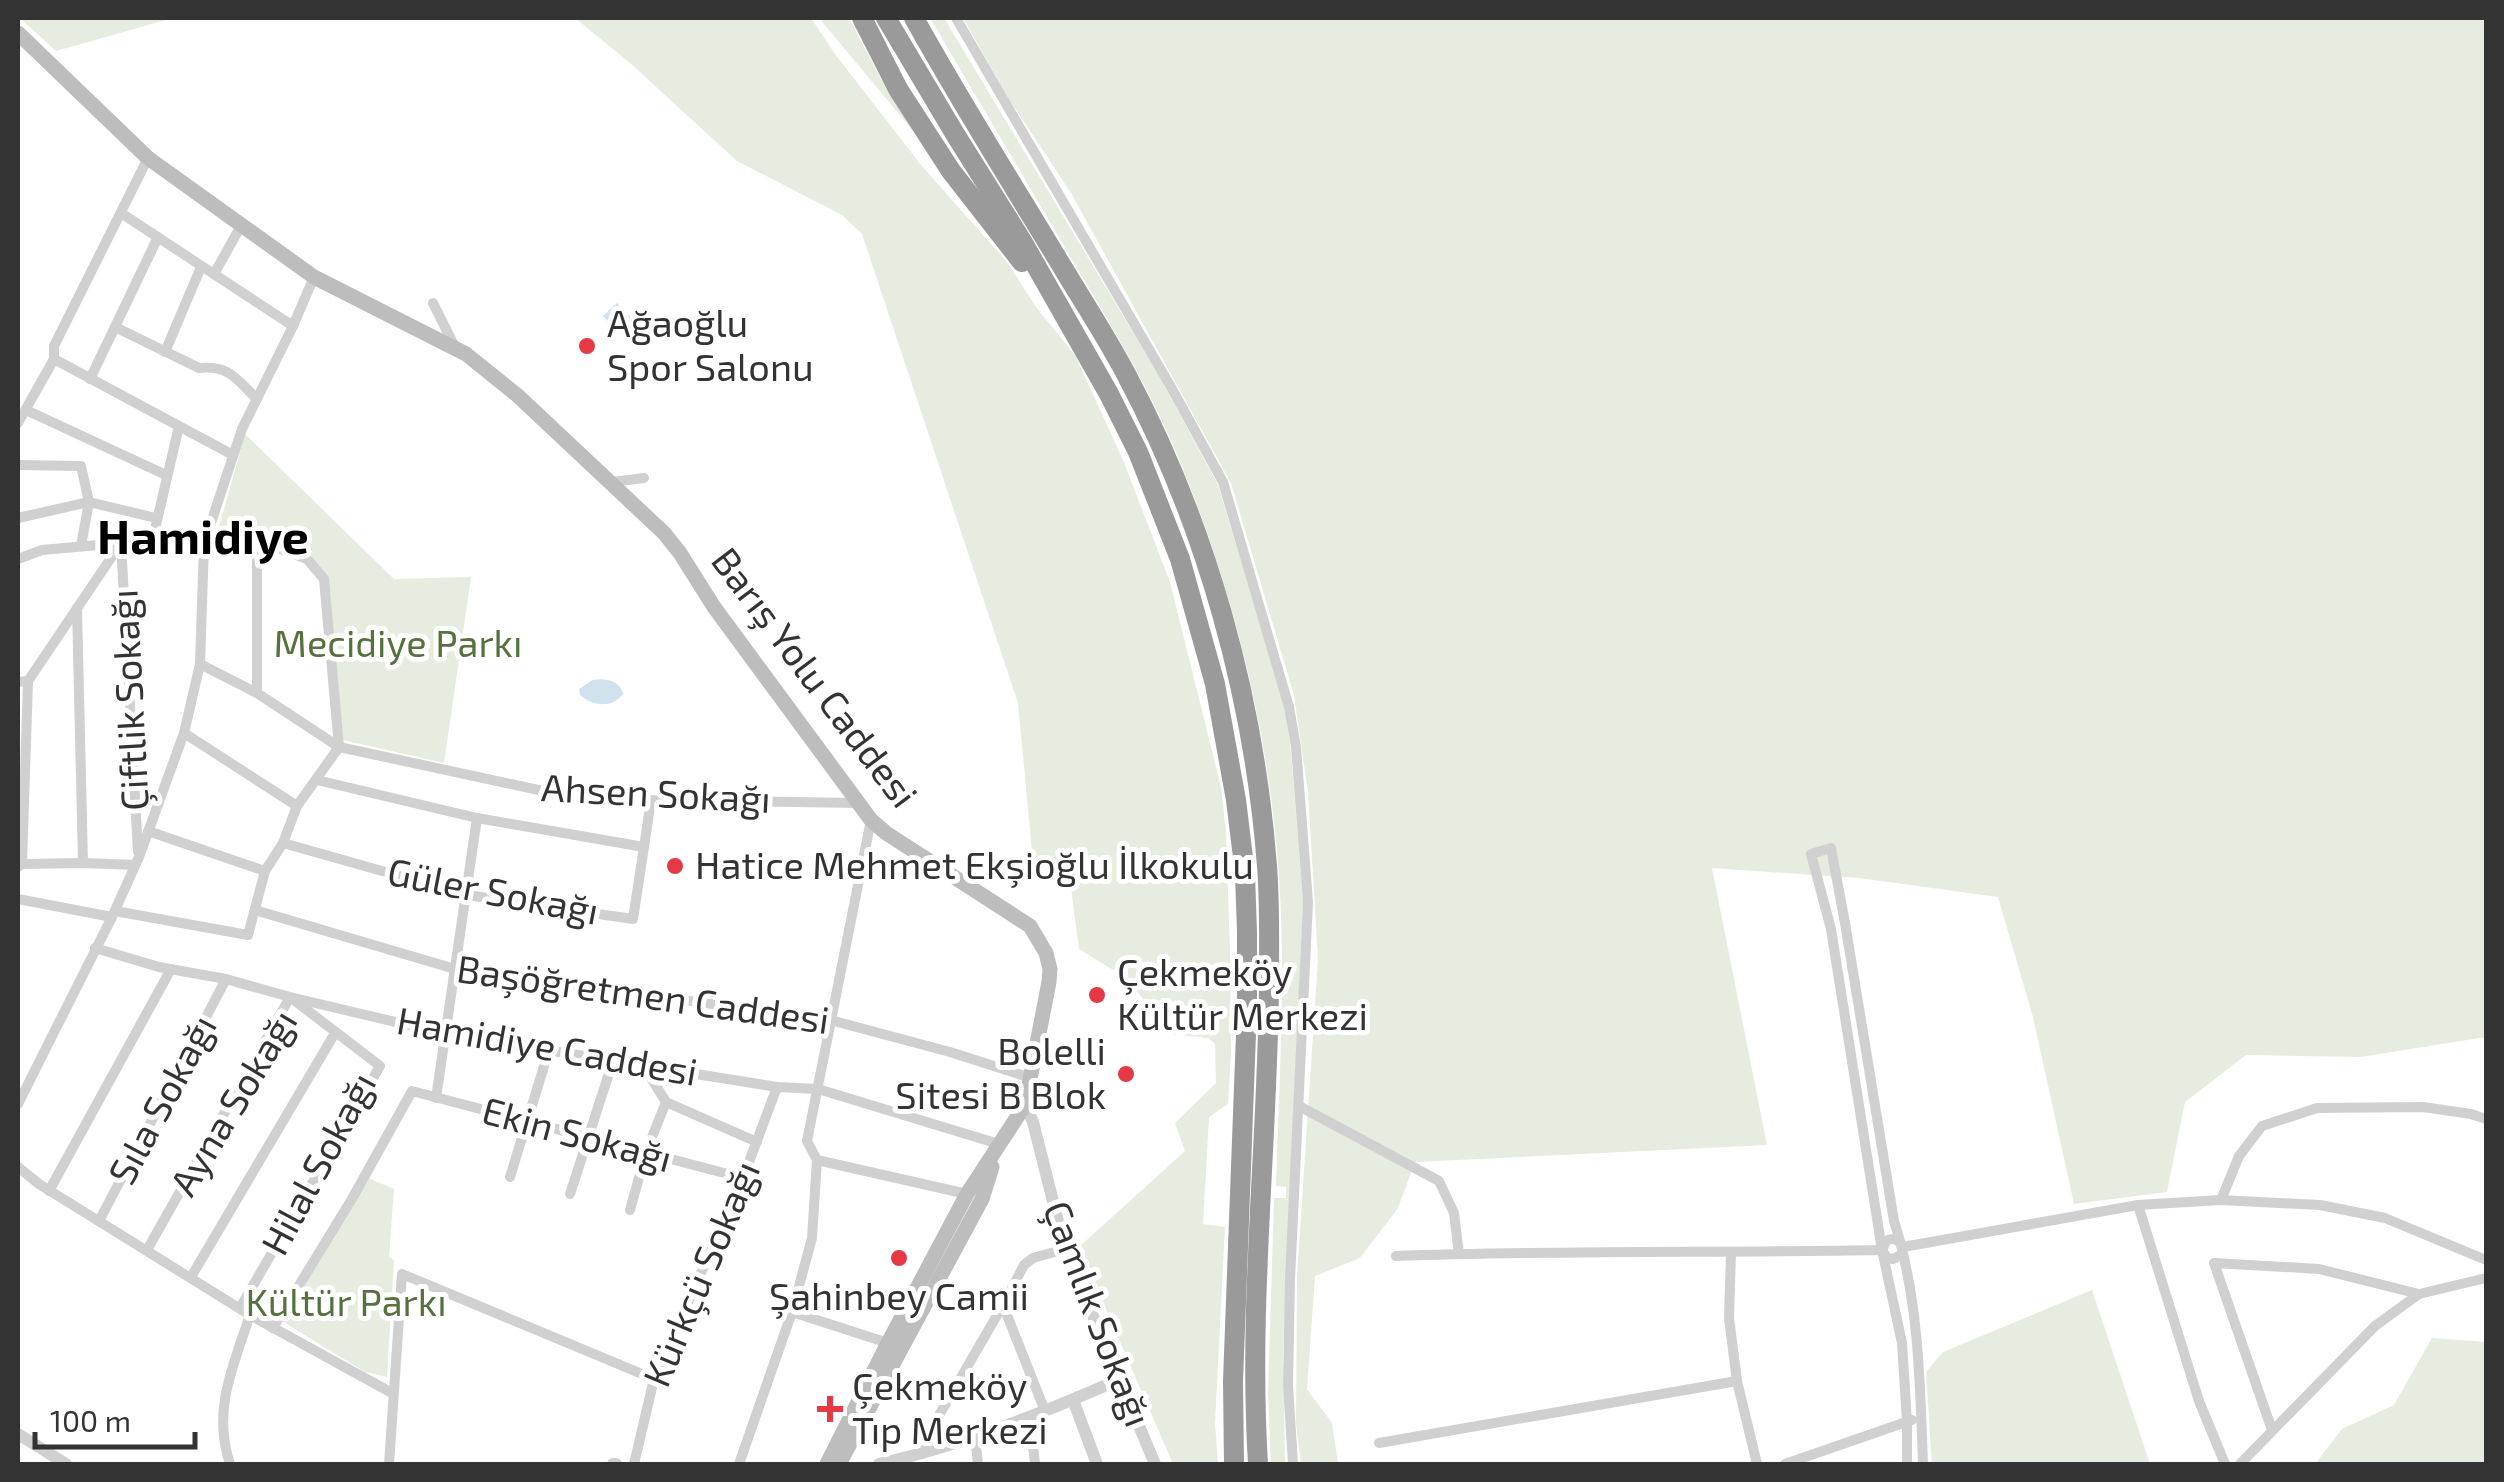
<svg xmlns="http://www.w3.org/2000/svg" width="2504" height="1482" font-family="'Exo 2',sans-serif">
  <rect width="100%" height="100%" fill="#fff"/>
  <g fill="#e6ecdf">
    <path d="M23 18H173L56 51 21 19Z"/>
    <path d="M575 18H811L835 54 921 165 1007 262 1036 307 1075 355 1123 460 1170 582 1221 787 1226 830 1230 954 1231 1053 1228 1104 1209 1117 1203 1224 1225 1227 1215 1423 1218 1464H1173L1079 1247 1185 1151 1175 1123 1216 1083 1215 1044 1208 1038 1172 1034 1126 978 1079 949 1067 858 1033 862 1018 703 862 234 842 215 737 161 630 63Z"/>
    <path d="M819 18H849L881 79 924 144Z"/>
    <path d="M930 18H944L1158 374 1218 485 1284 703 1291 752 1303 902 1283 1352 1285 1464H1271L1268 1393 1274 1198H1286V1187L1276 1186C1279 1083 1286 979 1279 876 1269 729 1231 580 1173 445 1144 378 1105 315 1068 253 1022 174 976 96 930 18Z"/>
    <path d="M963 18H2486V1037L2360 1057 2246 1055 2185 1102 2167 1192 2074 1204 2033 1017 1998 897 1859 878 1712 868 1767 1145 1415 1162 1398 1208 1360 1258 1315 1276 1307 1389 1332 1423 1338 1464H1301L1296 1424 1297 1276 1318 960 1308 792 1294 695 1231 483 1071 193 1009 99Z"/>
    <path d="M245 434 394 579 471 577 444 763 343 740 326 574 306 554 252 530 219 527Z"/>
    <path d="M366 1177 394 1189 389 1257 394 1260 387 1377 365 1372 282 1321Z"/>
    <path d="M2092 1290 2150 1464H1932L1926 1372 1943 1352Z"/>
    <path d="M2432 1338 2486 1342V1464H2315L2342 1429 2394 1405Z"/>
  </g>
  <g fill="#cfe2ee">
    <path d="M617 303 645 332 631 345 603 316Z"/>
    <path d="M593 680C605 678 620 680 623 694 611 709 593 706 580 695L579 689Z"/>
  </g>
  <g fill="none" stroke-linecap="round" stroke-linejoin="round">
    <g stroke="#d0d0d0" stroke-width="10">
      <path d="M956 18 1171 387 1223 482 1289 707 1296 747 1308 902 1290 1279 1288 1385 1293 1464"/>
      <path d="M121 213 293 326"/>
      <path d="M214 274 242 224"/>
      <path d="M433 303 455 347"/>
      <path d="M115 327 199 368C230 365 236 379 257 399"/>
      <path d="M165 352 201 267"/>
      <path d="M54 359 233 455"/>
      <path d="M90 379 158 237"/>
      <path d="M26 410 166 475"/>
      <path d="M18 423 54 359V346L148 158"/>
      <path d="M18 465 81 466 89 502 81 546"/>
      <path d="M612 482 644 478"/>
      <path d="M18 518 89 502 156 518"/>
      <path d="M153 538 179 426"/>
      <path d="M257 540V693"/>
      <path d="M121 543 138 852"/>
      <path d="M18 559 42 550 121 543 153 538 204 544"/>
      <path d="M77 608 83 863"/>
      <path d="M200 664 257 693 339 747 562 795 651 800 857 803"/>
      <path d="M18 682 28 681 121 543"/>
      <path d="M184 733 297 806"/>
      <path d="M317 780 477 818 644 847 651 800"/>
      <path d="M148 831 265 871"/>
      <path d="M283 843 467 895 633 919 644 847"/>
      <path d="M22 864 28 681"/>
      <path d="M18 867 22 864 83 863 135 865"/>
      <path d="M18 899 112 917"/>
      <path d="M255 910 455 969 830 1020 950 1052 1031 1078"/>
      <path d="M115 911 248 935 265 871 283 843 297 806 339 747 324 579 307 559 257 540 210 532"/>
      <path d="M95 948 159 967 226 979 290 997 446 1034 777 1087 818 1089 999 1144"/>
      <path d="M643 1065 666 1102 757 1142"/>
      <path d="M436 1098 477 818"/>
      <path d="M18 1104 112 917 139 857 184 733 200 664 204 544 242 429 293 326 314 277"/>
      <path d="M1299 1106 1439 1181 1454 1213 1459 1254"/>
      <path d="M817 1160 967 1194"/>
      <path d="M18 1167 39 1184 250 1315 392 1393"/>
      <path d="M510 1177 549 1050"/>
      <path d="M49 1191 171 969"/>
      <path d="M570 1194 613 1061"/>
      <path d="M2221 1200 2239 1156 2262 1126 2317 1108 2423 1107 2471 1114 2486 1119"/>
      <path d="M2138 1205 2199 1401 2225 1464"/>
      <path d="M630 1210 646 1152 666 1102"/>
      <path d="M99 1221 226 979"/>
      <path d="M147 1250 290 997 380 1066 240 1308"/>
      <path d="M1882 1250 1886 1241C1893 1237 1899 1239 1903 1247L2138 1205 2221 1200 2320 1205 2385 1218 2486 1260"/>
      <path d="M1731 1253 1729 1318 1737 1381 1757 1464"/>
      <path d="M1396 1256C1558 1250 1720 1253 1882 1250L1887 1258 1893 1259 1901 1255 1903 1248"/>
      <path d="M191 1277 335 1033"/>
      <path d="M1003 1305 1045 1411"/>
      <path d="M792 1312 888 1343"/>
      <path d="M273 1328 353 1197 412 1091 743 1178"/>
      <path d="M1030 1418 1035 1464"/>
      <path d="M2272 1430 2214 1263 2319 1269 2419 1294"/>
      <path d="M975 1436 978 1464"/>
      <path d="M1379 1443 1737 1381"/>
      <path d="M916 1455 1003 1305 1024 1265 1033 1258 1065 1249"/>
      <path d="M230 1464C212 1410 233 1367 250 1315"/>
      <path d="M389 1464 402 1274 654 1379"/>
      <path d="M634 1464 654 1379 743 1178 777 1087"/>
      <path d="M739 1464 792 1312 812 1238 817 1160 807 1141 871 820"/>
      <path d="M1785 1464 1912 1420"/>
      <path d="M1907 1464V1422L1902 1343 1882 1250 1831 929 1811 854 1831 848 1845 923 1894 1221C1919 1299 1920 1383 1923 1464"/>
      <path d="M2240 1464 2375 1326 2419 1294 2486 1278"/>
    </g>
    <g stroke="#d0d0d0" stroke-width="12">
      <path d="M1025 1105 1033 1122 1065 1249 1155 1464"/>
      <path d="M1073 1400 1097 1464"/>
      <path d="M18 1434 66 1464"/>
      <path d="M613 1464H616"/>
      <path d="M879 1464C962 1445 1041 1414 1118 1380"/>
    </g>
    <g stroke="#bdbdbd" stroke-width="15">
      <path d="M18 33 148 158 314 277 466 354 517 395 664 533 680 553 714 607 871 820 886 833 1030 926 1046 953 1050 969 1049 982 1025 1105 967 1194 888 1343 827 1464"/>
      <path d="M839 1464 982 1199 992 1167"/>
    </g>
    <g stroke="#9a9a9a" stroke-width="20">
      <path d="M862 18 898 89 951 171 1022 262"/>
      <path d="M886 18 955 134 1022 241 1109 394 1138 452 1180 559 1215 684 1236 800 1245 874 1247 932V1007L1233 1381 1234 1464"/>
      <path d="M914 18C961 103 1013 185 1063 268 1084 303 1107 338 1126 374 1206 524 1254 696 1267 866 1270 904 1269 942 1269 981 1268 1142 1248 1303 1258 1464"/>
    </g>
  </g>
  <g fill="#e63946" stroke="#fff" stroke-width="4">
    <circle cx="587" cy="346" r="10"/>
    <circle cx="675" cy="866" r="10"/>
    <circle cx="1097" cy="995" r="10"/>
    <circle cx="1126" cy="1074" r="10"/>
    <circle cx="899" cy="1258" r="10"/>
    <path d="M825 1394h10v10h10v10h-10v10h-10v-10h-10v-10h10z"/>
  </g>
  <g text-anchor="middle" stroke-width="10" stroke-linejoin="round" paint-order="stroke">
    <g font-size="38" fill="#333" stroke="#fff" text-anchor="start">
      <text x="607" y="337">Ağaoğlu<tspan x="607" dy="44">Spor Salonu</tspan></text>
      <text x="695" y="879">Hatice Mehmet Ekşioğlu İlkokulu</text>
      <text x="1117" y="986">Çekmeköy<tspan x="1117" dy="44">Kültür Merkezi</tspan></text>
      <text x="1106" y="1065" text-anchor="end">Bolelli<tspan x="1106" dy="44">Sitesi B Blok</tspan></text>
      <text x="899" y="1310" text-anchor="middle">Şahinbey Camii</text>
      <text x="852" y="1400">Çekmeköy<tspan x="852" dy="44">Tıp Merkezi</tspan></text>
    </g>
    <g font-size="38" fill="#56703f" stroke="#fff">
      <text x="398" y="657">Mecidiye Parkı</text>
      <text x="346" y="1316">Kültür Parkı</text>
    </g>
    <g font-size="38" fill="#333" stroke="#fff">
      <text transform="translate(814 678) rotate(53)" y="13">Barış Yolu Caddesi</text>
      <text transform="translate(130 700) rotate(-93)" y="13">Çiftlik Sokağı</text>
      <text transform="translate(656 794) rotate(3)" y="13">Ahsen Sokağı</text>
      <text transform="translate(493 892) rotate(11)" y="13">Güler Sokağı</text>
      <text transform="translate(643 995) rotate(8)" y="13">Başöğretmen Caddesi</text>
      <text transform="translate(547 1047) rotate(10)" y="13">Hamidiye Caddesi</text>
      <text transform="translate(163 1100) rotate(-62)" y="13">Sıla Sokağı</text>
      <text transform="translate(234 1103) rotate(-59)" y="13">Ayna Sokağı</text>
      <text transform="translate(577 1135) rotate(15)" y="13">Ekin Sokağı</text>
      <text transform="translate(319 1164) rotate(-62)" y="13">Hilal Sokağı</text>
      <text transform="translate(702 1274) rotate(-67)" y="13">Kürkçü Sokağı</text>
      <text transform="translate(1097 1314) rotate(69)" y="13">Çamlık Sokağı</text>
    </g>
    <g font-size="48" font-weight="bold" fill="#000" stroke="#fff">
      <text x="203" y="554">Hamidiye</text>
    </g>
  </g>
  <rect width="2504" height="1482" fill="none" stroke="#333333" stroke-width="40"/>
  <path d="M35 1432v15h160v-15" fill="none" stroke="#333333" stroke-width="5"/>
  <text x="50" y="1432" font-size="30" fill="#333333" stroke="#ffffff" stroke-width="8" paint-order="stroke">100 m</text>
</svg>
